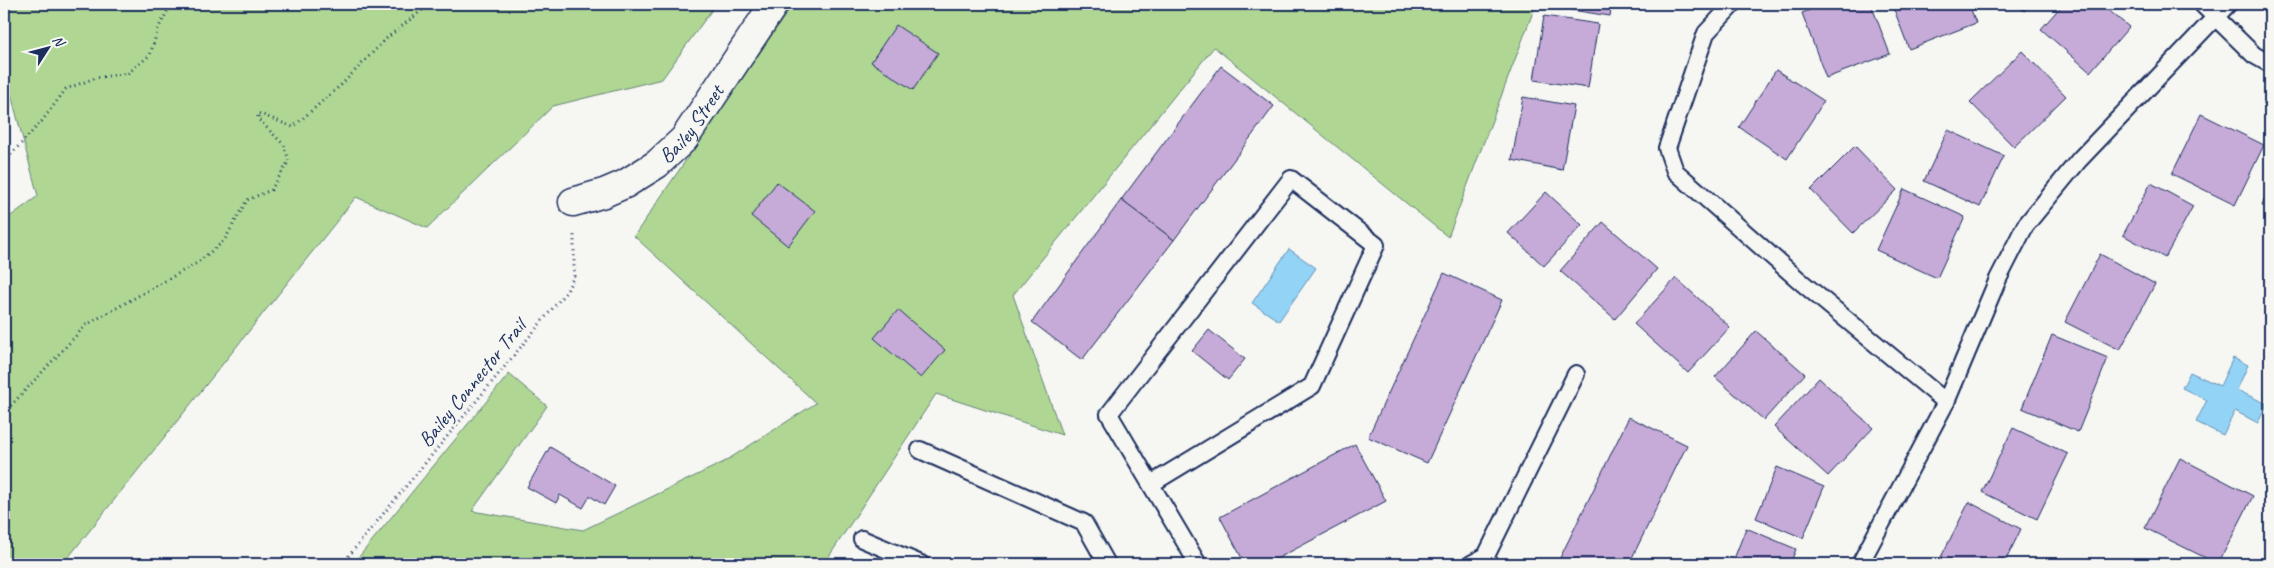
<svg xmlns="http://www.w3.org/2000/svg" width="2274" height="568" font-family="Caveat,sans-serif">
  <rect width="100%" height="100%" fill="#f6f6f2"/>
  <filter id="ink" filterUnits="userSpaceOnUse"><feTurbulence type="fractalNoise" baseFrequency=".02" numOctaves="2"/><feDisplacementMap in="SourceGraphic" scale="10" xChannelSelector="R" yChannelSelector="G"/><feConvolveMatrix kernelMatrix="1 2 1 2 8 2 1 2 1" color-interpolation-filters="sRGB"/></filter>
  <g filter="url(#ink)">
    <g fill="#afd793" stroke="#658378">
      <path d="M4 4H716L662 79 553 106 427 228 356 197 63 564H4V221L38 196 4 68Z"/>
      <path d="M793 4H1536L1448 237 1214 47 1013 295 1062 435 936 394 824 564H353L509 374 547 406 472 511 583 530 724 462 816 403 634 236Z"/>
    </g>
    <g fill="#93d3f5" stroke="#6391b9">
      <path d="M1289 249 1316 268 1279 321 1252 303Z"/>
      <path d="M2233 358 2248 365 2237 390 2267 404 2258 423 2235 411 2223 435 2196 422 2207 400 2182 388 2190 372 2220 386Z"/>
    </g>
    <g fill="#c6aad7" stroke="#1b2f5e">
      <path d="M1553 4H1612L1610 16 1552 7Z"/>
      <path d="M1826 4H1871L1890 54 1826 78 1802 13Z"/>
      <path d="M1892 4H1969L1976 23 1909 49Z"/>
      <path d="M2017 4H2031L2024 11Z"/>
      <path d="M2063 4H2101L2129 27 2090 72 2041 29Z"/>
      <path d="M1544 16 1598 24 1588 88 1534 80Z"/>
      <path d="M896 25 938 53 913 90 871 62Z"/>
      <path d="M2022 51 2066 96 2014 147 1970 102Z"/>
      <path d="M1221 66 1274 106 1174 240 1121 200Z"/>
      <path d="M1776 70 1824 101 1787 159 1739 127Z"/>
      <path d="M1523 97 1574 106 1562 170 1512 160Z"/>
      <path d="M2201 114 2264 145 2235 205 2172 174Z"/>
      <path d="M1948 130 2004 156 1980 207 1924 181Z"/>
      <path d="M1855 146 1897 190 1853 233 1811 190Z"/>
      <path d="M777 182 815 211 788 246 751 216Z"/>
      <path d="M2151 183 2193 206 2165 258 2123 235Z"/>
      <path d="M2270 183V208L2262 205Z"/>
      <path d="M1904 189 1965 217 1937 278 1876 250Z"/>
      <path d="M1546 192 1582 225 1544 266 1508 233Z"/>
      <path d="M1121 200 1174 240 1082 360 1032 322Z"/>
      <path d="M1603 222 1657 269 1615 319 1560 271Z"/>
      <path d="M2100 254 2155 284 2120 350 2065 322Z"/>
      <path d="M1444 273 1502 300 1427 463 1368 437Z"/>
      <path d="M1676 278 1730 327 1688 373 1634 324Z"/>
      <path d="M898 310 945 350 921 378 874 338Z"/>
      <path d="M1209 330 1245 359 1228 380 1192 351Z"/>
      <path d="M1756 331 1805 374 1764 420 1715 377Z"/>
      <path d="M2052 335 2108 358 2078 432 2022 408Z"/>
      <path d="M1819 378 1873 428 1828 476 1774 427Z"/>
      <path d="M1629 417 1687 445 1629 564H1557Z"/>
      <path d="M2013 428 2068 454 2037 519 1982 492Z"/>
      <path d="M1355 444 1386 501 1267 564H1245L1220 517Z"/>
      <path d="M550 447 615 486 604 505 590 496 583 508 560 495 556 503 527 487Z"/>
      <path d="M2180 458 2253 496 2218 564 2145 528Z"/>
      <path d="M1777 467 1824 487 1803 538 1756 518Z"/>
      <path d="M1969 502 2021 529 2004 564H1949L1940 559Z"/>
      <path d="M1746 528 1796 549 1790 564H1732Z"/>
      <path d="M2146 559 2157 564H2143Z"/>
    </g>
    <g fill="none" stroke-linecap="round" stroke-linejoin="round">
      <g stroke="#1b2f5e" stroke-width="20">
        <g id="lane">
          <path d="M1733 4 1706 33 1667 148 1675 171 1800 281 1946 402"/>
          <path d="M2202 4 2254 55 2270 64"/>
          <path d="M920 450 1084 523 1107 564"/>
          <path d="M1151 484 1312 386 1376 245 1291 179 1109 414 1198 564"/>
          <path d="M862 539 921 564"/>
          <path d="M1471 564 1486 556 1576 374"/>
          <path d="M1860 564 1946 402 1998 279 2025 226 2079 160 2228 4"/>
        </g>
      </g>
      <g stroke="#1b2f5e" stroke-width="31">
        <g id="street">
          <path id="s1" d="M573 202 604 193 625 184 657 164 684 139 774 4"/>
        </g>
      </g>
      <g stroke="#1b2f5e" stroke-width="3" stroke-dasharray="1 4" stroke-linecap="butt">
        <path d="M4 162 42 121 66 89 95 78 128 73 150 55 158 29 171 4"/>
        <path d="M4 413 86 325 197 263 224 241 247 200 271 190 289 161 284 145 258 119V113L293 127 341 85 388 37 430 4"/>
        <path d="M342 564 567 291 574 276V232"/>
      </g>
      <use href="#lane" stroke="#f6f6f2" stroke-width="16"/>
      <use href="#street" stroke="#f6f6f2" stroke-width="28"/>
    </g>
  </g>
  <g text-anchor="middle" stroke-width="4" stroke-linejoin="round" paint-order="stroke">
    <g font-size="21" fill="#1b2f5e" stroke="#f6f6f2">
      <text dy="7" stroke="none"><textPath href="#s1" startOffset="146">Bailey Street</textPath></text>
      <text transform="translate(472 383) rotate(-51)" y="7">Bailey Connector Trail</text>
    </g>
  </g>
  <rect width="2274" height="568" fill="none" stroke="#f6f6f2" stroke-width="20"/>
  <rect x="10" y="10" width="2254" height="548" fill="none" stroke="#1b2f5e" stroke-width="2" filter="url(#ink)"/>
  <g transform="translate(48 48) rotate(54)" stroke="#f6f6f2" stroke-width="4" paint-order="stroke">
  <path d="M0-4L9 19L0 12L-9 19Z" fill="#1b2f5e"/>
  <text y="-8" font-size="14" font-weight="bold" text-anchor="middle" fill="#1b2f5e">N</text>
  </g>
</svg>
